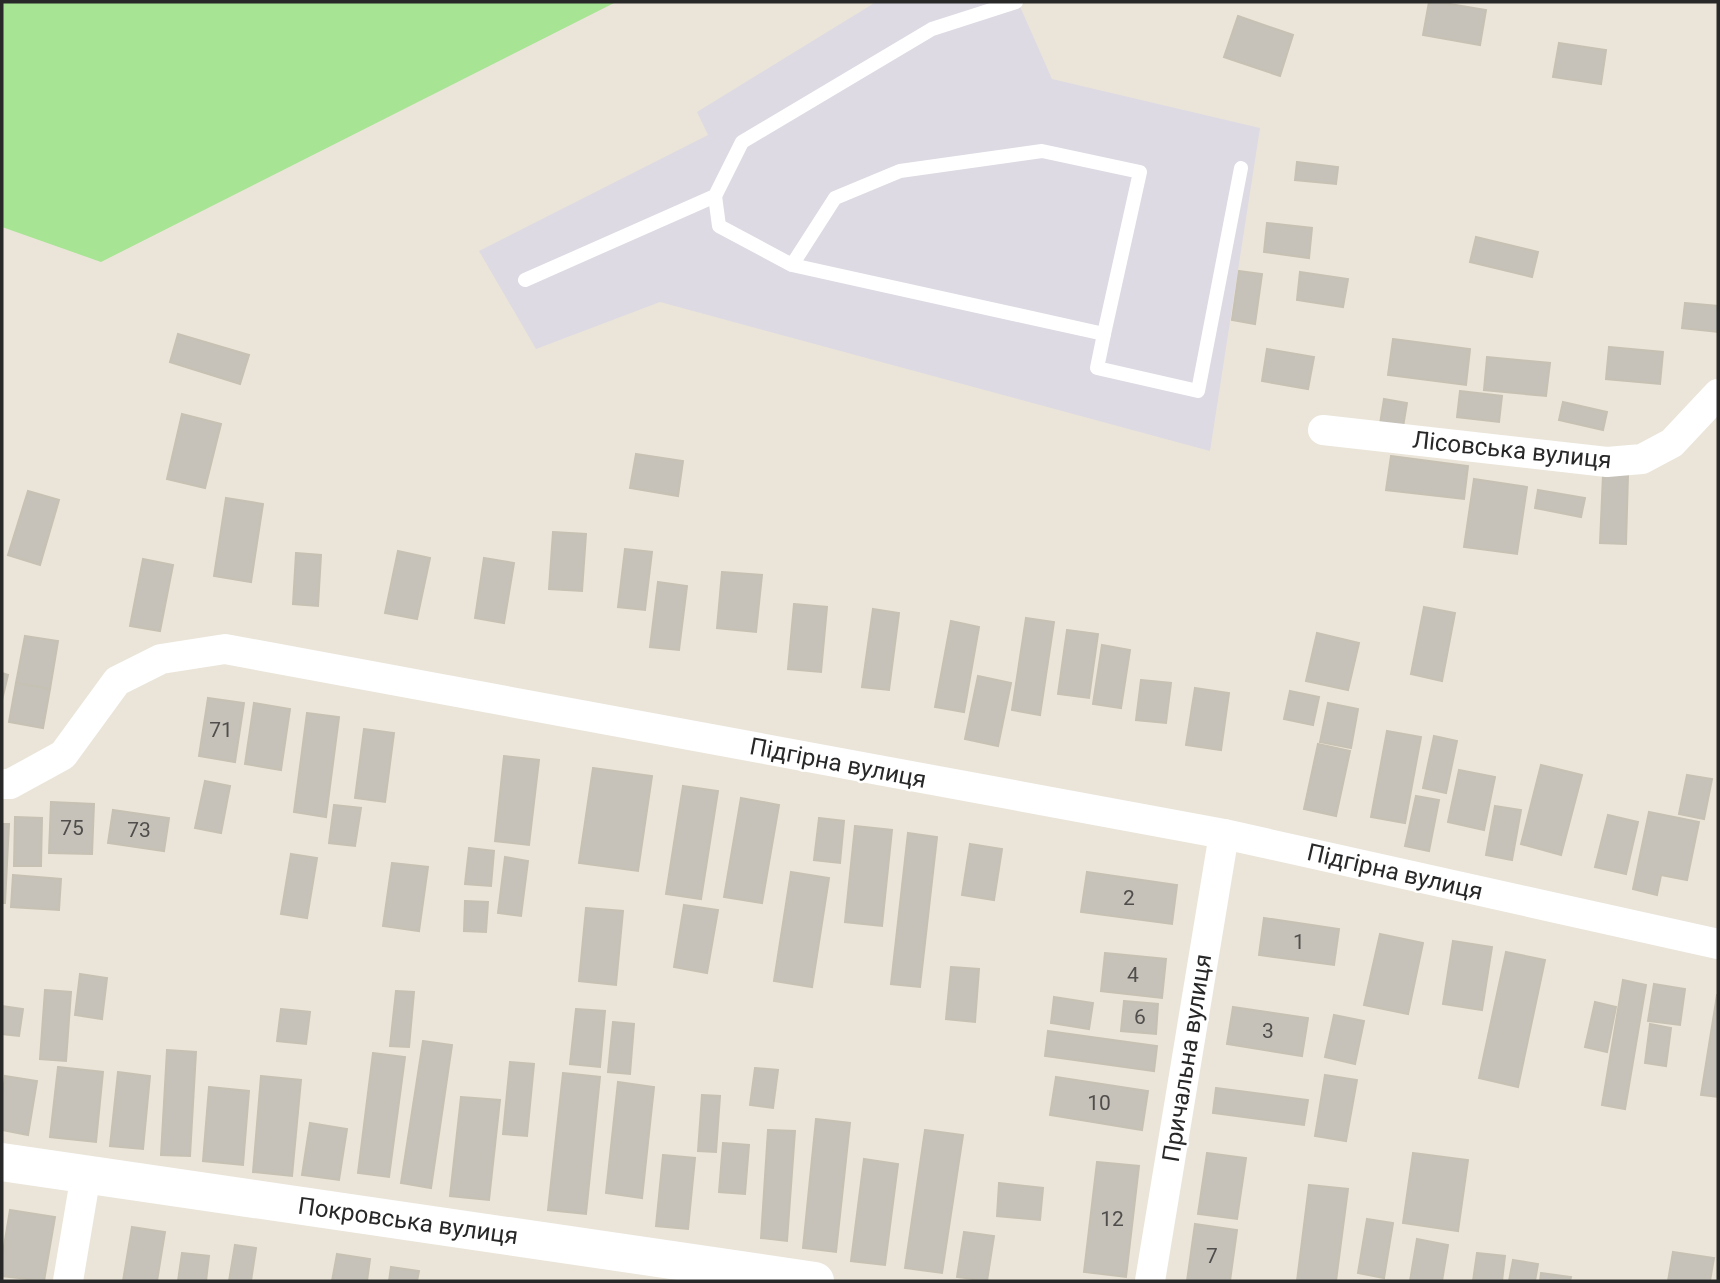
<svg xmlns="http://www.w3.org/2000/svg" width="1720" height="1283" font-family="Roboto,sans-serif">
  <rect width="100%" height="100%" fill="#ebe5d9"/>
  <path fill="#dddae3" d="M876 2H1018L1052 79 1260 128 1210 451 660 302 536 349 479 251 708 135 697 112Z"/>
  <path fill="#a7e493" d="M2 2H616L101 262 2 227Z"/>
  <g fill="#c6c2b9" stroke="#c6c1b3" stroke-width="2">
    <path d="M1429 2H1438L1486 10 1480 45 1423 35Z"/>
    <path d="M1238 16 1293 35 1280 76 1224 57Z"/>
    <path d="M1559 43 1606 50 1601 84 1553 77Z"/>
    <path d="M1297 162 1338 167 1336 184 1295 180Z"/>
    <path d="M1267 223 1312 228 1309 258 1264 252Z"/>
    <path d="M1476 237 1538 252 1532 277 1470 262Z"/>
    <path d="M1239 271 1262 274 1255 324 1232 320Z"/>
    <path d="M1300 272 1348 279 1343 307 1297 300Z"/>
    <path d="M1685 303 1718 306V332L1682 328Z"/>
    <path d="M178 334 249 355 240 384 170 362Z"/>
    <path d="M1393 339 1470 349 1466 385 1388 375Z"/>
    <path d="M1609 347 1663 352 1660 384 1606 379Z"/>
    <path d="M1267 349 1314 357 1308 389 1262 381Z"/>
    <path d="M1487 357 1550 363 1546 396 1484 390Z"/>
    <path d="M1460 391 1502 396 1499 422 1457 417Z"/>
    <path d="M1384 399 1407 403 1403 427 1380 424Z"/>
    <path d="M1563 402 1607 412 1603 430 1559 420Z"/>
    <path d="M182 414 221 424 205 488 167 479Z"/>
    <path d="M636 454 683 461 678 496 630 488Z"/>
    <path d="M1391 456 1468 466 1464 499 1386 490Z"/>
    <path d="M1603 475H1628L1626 544 1600 543Z"/>
    <path d="M1474 479 1527 487 1517 554 1464 547Z"/>
    <path d="M1538 490 1585 498 1581 517 1535 508Z"/>
    <path d="M28 491 59 500 40 565 8 555Z"/>
    <path d="M226 498 263 504 251 582 214 576Z"/>
    <path d="M553 532 586 534 582 591 549 589Z"/>
    <path d="M625 549 652 552 645 610 618 607Z"/>
    <path d="M398 551 430 558 417 619 385 613Z"/>
    <path d="M296 553 321 555 318 606 293 604Z"/>
    <path d="M484 558 514 563 504 623 475 618Z"/>
    <path d="M143 559 173 565 160 631 130 626Z"/>
    <path d="M722 572 762 575 756 632 717 628Z"/>
    <path d="M658 582 687 586 679 650 650 647Z"/>
    <path d="M794 604 827 607 821 672 788 669Z"/>
    <path d="M1424 607 1455 613 1442 681 1411 674Z"/>
    <path d="M873 609 899 613 889 690 862 687Z"/>
    <path d="M1026 618 1054 622 1040 715 1012 710Z"/>
    <path d="M951 621 979 627 964 712 935 707Z"/>
    <path d="M1067 630 1098 634 1089 698 1058 694Z"/>
    <path d="M1317 633 1359 643 1348 690 1306 681Z"/>
    <path d="M25 636 58 641 50 689 16 683Z"/>
    <path d="M1102 645 1130 650 1121 708 1093 704Z"/>
    <path d="M2 673 8 675 2 700Z"/>
    <path d="M978 676 1011 683 998 746 965 739Z"/>
    <path d="M1141 680 1171 683 1166 723 1136 720Z"/>
    <path d="M16 683 50 689 43 728 9 722Z"/>
    <path d="M1195 688 1229 693 1221 750 1186 745Z"/>
    <path d="M1290 691 1319 697 1313 725 1284 719Z"/>
    <path d="M208 698 244 703 235 762 199 756Z"/>
    <path d="M254 703 290 709 281 770 245 764Z"/>
    <path d="M1328 703 1358 709 1351 748 1320 742Z"/>
    <path d="M307 713 339 717 326 817 294 812Z"/>
    <path d="M364 729 394 733 385 802 355 798Z"/>
    <path d="M1387 731 1421 737 1405 823 1371 817Z"/>
    <path d="M1434 736 1457 741 1446 793 1423 788Z"/>
    <path d="M1318 744 1350 751 1336 816 1304 809Z"/>
    <path d="M504 756 539 760 529 845 495 841Z"/>
    <path d="M1541 765 1582 775 1561 855 1521 844Z"/>
    <path d="M593 768 652 776 638 871 579 863Z"/>
    <path d="M1459 770 1495 777 1484 830 1448 822Z"/>
    <path d="M1687 775 1712 779 1704 819 1679 814Z"/>
    <path d="M205 781 230 786 221 833 195 828Z"/>
    <path d="M683 786 718 791 701 899 666 894Z"/>
    <path d="M1416 796 1439 800 1429 851 1405 846Z"/>
    <path d="M741 798 779 805 762 903 724 897Z"/>
    <path d="M51 802 94 804 92 854 49 853Z"/>
    <path d="M334 805 361 808 355 846 329 843Z"/>
    <path d="M1495 806 1521 810 1512 860 1486 855Z"/>
    <path d="M113 810 169 818 164 851 108 843Z"/>
    <path d="M1649 812 1699 822 1687 880 1661 875 1657 895 1633 889Z"/>
    <path d="M1608 815 1638 822 1626 874 1595 867Z"/>
    <path d="M15 817 42 818 41 866H14Z"/>
    <path d="M819 818 844 821 840 863 814 860Z"/>
    <path d="M2 824H9L5 903H2Z"/>
    <path d="M855 826 892 830 882 926 845 922Z"/>
    <path d="M908 833 937 837 920 987 891 984Z"/>
    <path d="M970 844 1002 849 994 900 962 895Z"/>
    <path d="M469 848 494 851 491 886 465 884Z"/>
    <path d="M291 854 317 858 307 918 281 914Z"/>
    <path d="M505 857 528 861 521 916 498 913Z"/>
    <path d="M392 863 428 867 419 931 383 926Z"/>
    <path d="M791 872 829 878 812 987 774 981Z"/>
    <path d="M1087 872 1177 885 1172 924 1081 912Z"/>
    <path d="M13 875 61 879 59 910 11 907Z"/>
    <path d="M465 901 488 902 486 932 464 931Z"/>
    <path d="M684 905 718 910 707 973 674 967Z"/>
    <path d="M586 908 623 911 616 985 579 981Z"/>
    <path d="M1264 918 1339 929 1334 965 1259 955Z"/>
    <path d="M1380 934 1423 943 1408 1014 1364 1005Z"/>
    <path d="M1453 941 1492 947 1482 1010 1443 1004Z"/>
    <path d="M1506 952 1545 960 1518 1087 1479 1078Z"/>
    <path d="M1105 953 1166 959 1162 998 1101 991Z"/>
    <path d="M951 967 979 969 975 1022 946 1019Z"/>
    <path d="M80 974 107 978 102 1019 75 1015Z"/>
    <path d="M1623 980 1646 985 1625 1109 1602 1105Z"/>
    <path d="M1654 984 1685 989 1680 1025 1648 1021Z"/>
    <path d="M45 990 71 992 66 1061 40 1059Z"/>
    <path d="M396 991 414 992 409 1047 390 1046Z"/>
    <path d="M1717 995H1718V1097L1701 1095Z"/>
    <path d="M1054 997 1093 1003 1089 1029 1051 1023Z"/>
    <path d="M1124 1001 1158 1004 1156 1034 1121 1031Z"/>
    <path d="M1595 1002 1616 1007 1607 1052 1585 1047Z"/>
    <path d="M2 1006 23 1009 19 1036 2 1034Z"/>
    <path d="M1233 1007 1308 1018 1302 1056 1227 1044Z"/>
    <path d="M281 1009 310 1012 306 1044 277 1041Z"/>
    <path d="M576 1009 605 1011 600 1067 570 1064Z"/>
    <path d="M1334 1015 1364 1021 1355 1064 1325 1057Z"/>
    <path d="M613 1022 634 1024 630 1074 608 1072Z"/>
    <path d="M1650 1024 1671 1028 1666 1066 1645 1063Z"/>
    <path d="M1048 1031 1157 1046 1154 1071 1045 1056Z"/>
    <path d="M423 1041 452 1045 431 1188 401 1183Z"/>
    <path d="M167 1050 196 1052 190 1156 161 1155Z"/>
    <path d="M373 1053 405 1057 389 1177 358 1173Z"/>
    <path d="M510 1062 534 1064 527 1136 503 1134Z"/>
    <path d="M58 1067 103 1072 96 1142 50 1137Z"/>
    <path d="M755 1068 778 1070 773 1108 750 1105Z"/>
    <path d="M118 1072 150 1076 143 1149 110 1146Z"/>
    <path d="M563 1073 600 1077 586 1214 548 1210Z"/>
    <path d="M1325 1075 1357 1080 1346 1141 1315 1136Z"/>
    <path d="M5 1076 37 1081 28 1135 2 1130V1099Z"/>
    <path d="M261 1076 301 1080 292 1176 253 1172Z"/>
    <path d="M1056 1077 1148 1091 1142 1130 1050 1115Z"/>
    <path d="M618 1082 654 1087 642 1198 606 1193Z"/>
    <path d="M209 1087 249 1091 243 1165 203 1161Z"/>
    <path d="M1216 1088 1308 1100 1304 1125 1213 1113Z"/>
    <path d="M702 1095 720 1096 716 1152 698 1151Z"/>
    <path d="M461 1097 500 1100 489 1200 450 1196Z"/>
    <path d="M816 1119 850 1123 836 1252 803 1248Z"/>
    <path d="M310 1123 347 1129 339 1180 302 1175Z"/>
    <path d="M768 1130 795 1131 787 1241 761 1238Z"/>
    <path d="M925 1130 963 1135 942 1273 905 1268Z"/>
    <path d="M723 1143 749 1145 745 1194 719 1192Z"/>
    <path d="M1207 1153 1246 1158 1237 1219 1198 1214Z"/>
    <path d="M1413 1153 1468 1160 1458 1231 1403 1223Z"/>
    <path d="M663 1155 695 1158 688 1229 656 1226Z"/>
    <path d="M864 1159 898 1164 885 1265 851 1261Z"/>
    <path d="M1097 1162 1139 1166 1126 1277 1084 1272Z"/>
    <path d="M999 1183 1043 1188 1040 1220 997 1216Z"/>
    <path d="M1309 1185 1348 1189 1336 1281H1297Z"/>
    <path d="M10 1210 55 1217 44 1281 2 1276V1258Z"/>
    <path d="M1367 1219 1393 1223 1384 1278 1358 1273Z"/>
    <path d="M1195 1224 1237 1230 1230 1281H1187Z"/>
    <path d="M132 1227 165 1232 157 1281H123Z"/>
    <path d="M964 1232 994 1236 987 1281 957 1277Z"/>
    <path d="M1417 1239 1448 1245 1442 1281H1410Z"/>
    <path d="M235 1245 256 1248 251 1281H229Z"/>
    <path d="M1673 1252 1714 1258 1710 1281H1668Z"/>
    <path d="M182 1253 209 1256 206 1281H178Z"/>
    <path d="M1477 1253 1505 1256 1502 1281H1473Z"/>
    <path d="M337 1254 370 1259 367 1281H332Z"/>
    <path d="M1513 1260 1538 1264 1535 1281H1509Z"/>
    <path d="M391 1267 419 1271 417 1281H389Z"/>
    <path d="M1541 1273 1571 1277 1570 1281H1540Z"/>
  </g>
  <g fill="none" stroke-linecap="round" stroke-linejoin="round">
    <g stroke="#fff" stroke-width="14">
      <path d="M715 196 719 226 792 265 1104 334 1140 172 1042 151 900 171 835 198 792 265"/>
      <path d="M525 280 715 196 742 142 932 29 1016 2"/>
      <path d="M1104 334 1097 368 1198 391 1241 168"/>
    </g>
    <g stroke="#fff" stroke-width="30">
      <path d="M1323 430 1607 462 1642 459 1672 443 1718 394"/>
      <path d="M2 784H10L63 755 117 681 161 659 225 649 1224 834 1718 944"/>
      <path d="M68 1281 86 1174"/>
      <path d="M1150 1281 1224 834"/>
    </g>
    <path stroke="#fff" stroke-width="38" d="M2 1162 815 1281"/>
  </g>
  <g text-anchor="middle" stroke-width="5" stroke-linejoin="round" paint-order="stroke">
    <g font-size="21" fill="#504e4c">
      <text x="221" y="737">71</text>
      <text x="72" y="835">75</text>
      <text x="139" y="837">73</text>
      <text x="1129" y="905">2</text>
      <text x="1299" y="949">1</text>
      <text x="1133" y="982">4</text>
      <text x="1140" y="1024">6</text>
      <text x="1268" y="1038">3</text>
      <text x="1099" y="1110">10</text>
      <text x="1112" y="1226">12</text>
      <text x="1212" y="1263">7</text>
    </g>
    <g font-size="24" fill="#282828" stroke="#fff">
      <text transform="translate(1512 450) rotate(6)" y="8">Лісовська вулиця</text>
      <text transform="translate(838 763) rotate(11)" y="8">Підгірна вулиця</text>
      <text transform="translate(1395 872) rotate(13)" y="8">Підгірна вулиця</text>
      <text transform="translate(1187 1058) rotate(-81)" y="8">Причальна вулиця</text>
      <text transform="translate(408 1221) rotate(8)" y="8">Покровська вулиця</text>
    </g>
  </g>
  <rect width="1720" height="1283" fill="none" stroke="#282828" stroke-width="7"/>
</svg>
